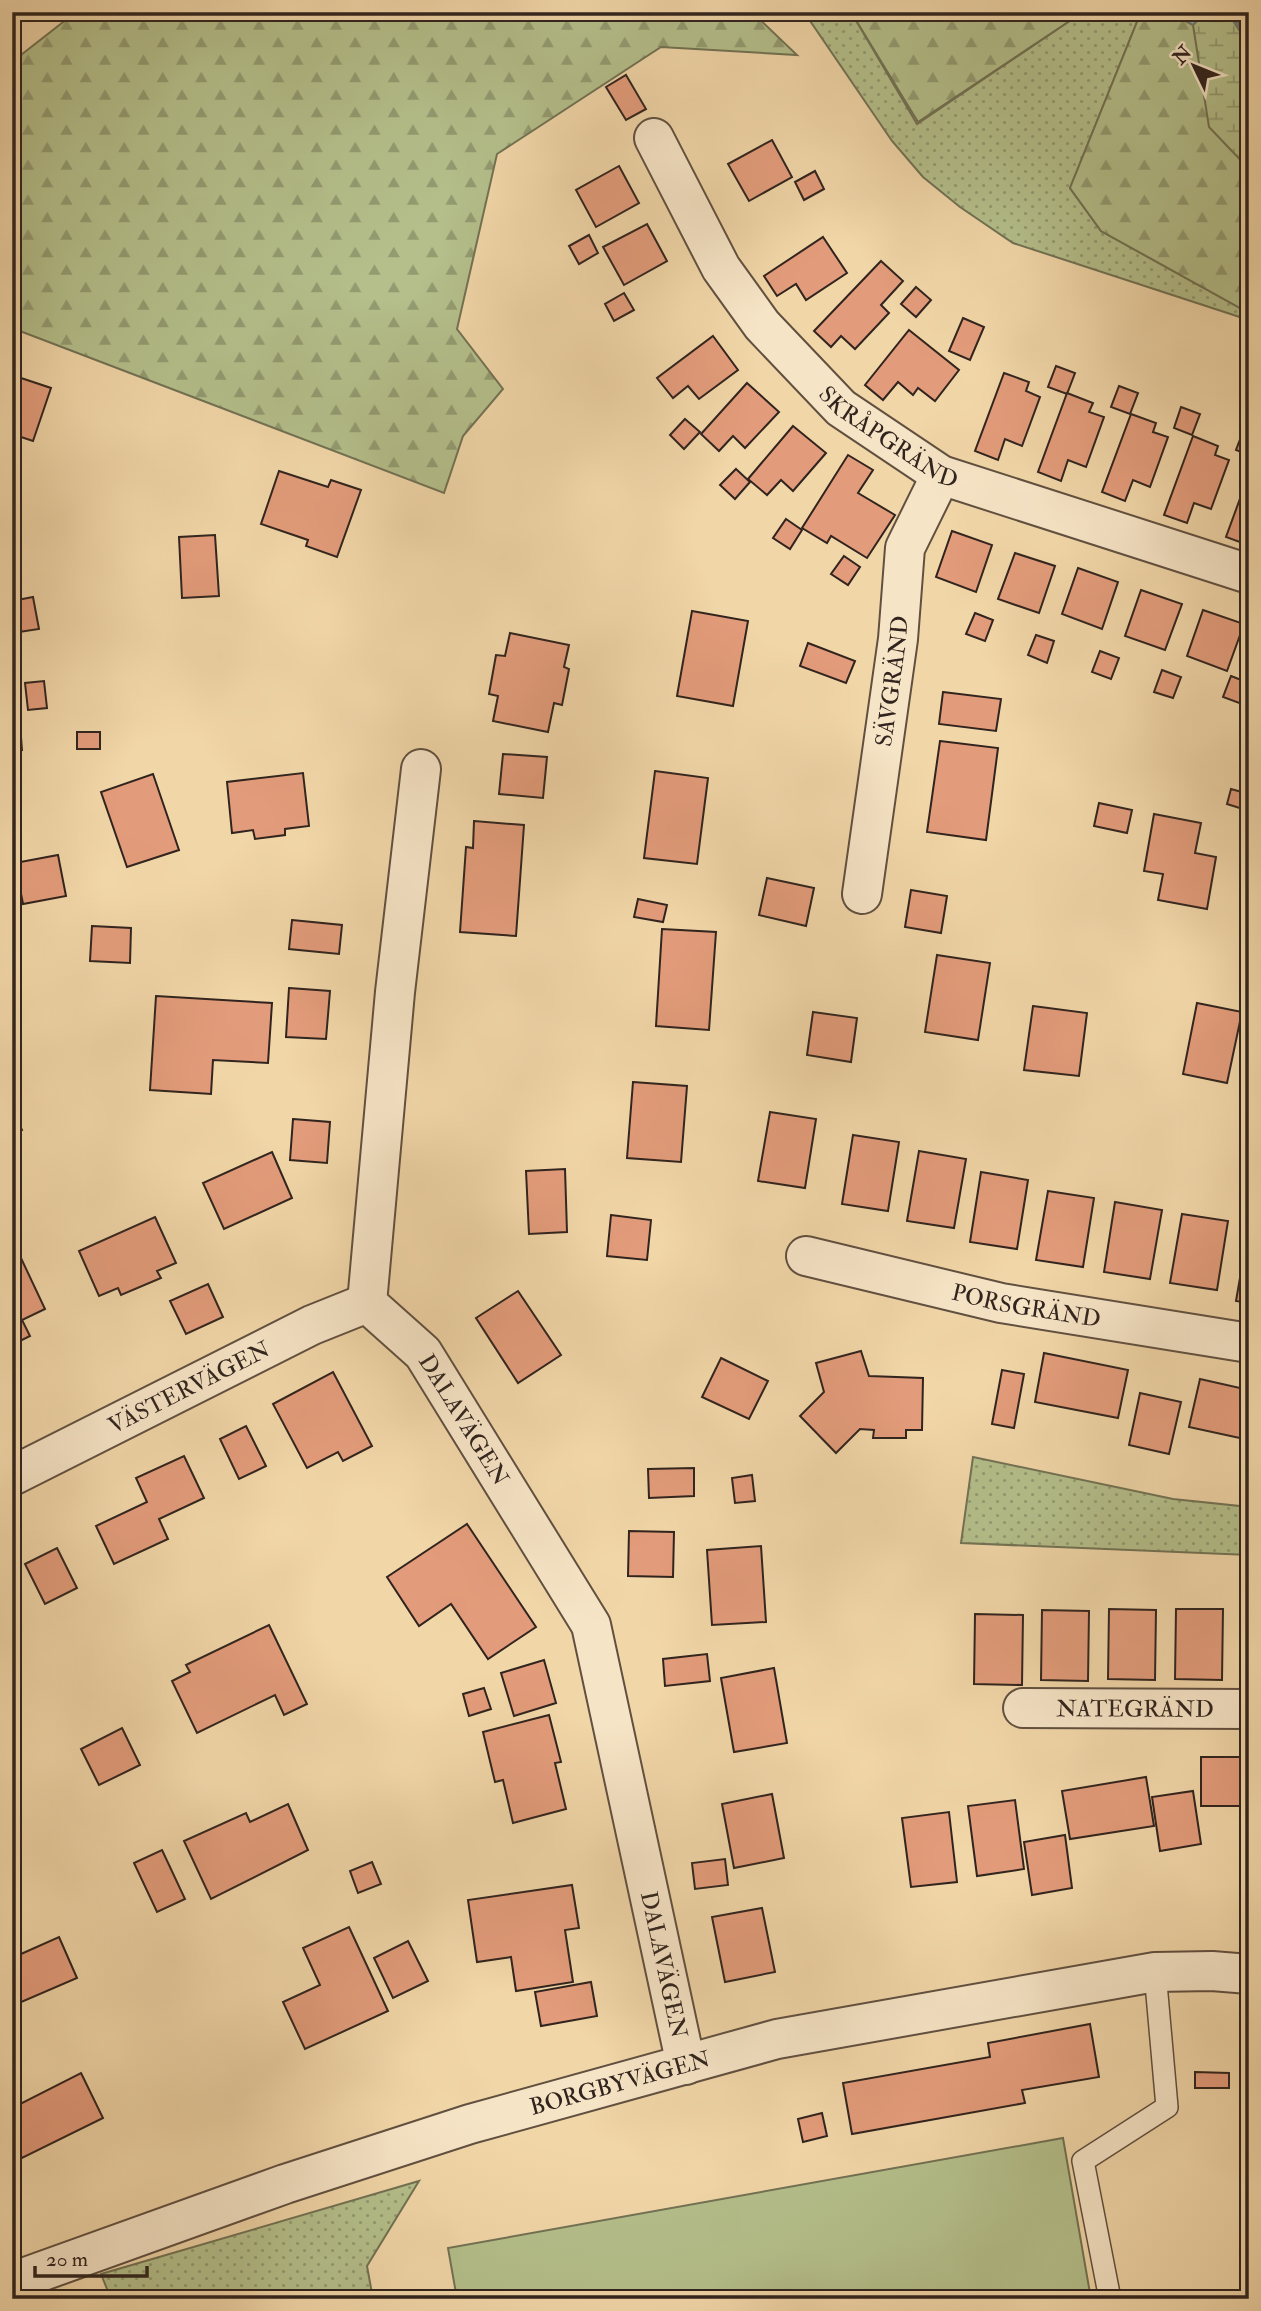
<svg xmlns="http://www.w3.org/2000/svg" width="1261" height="2311" font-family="'IM FELL Double Pica',serif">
  <defs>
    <pattern id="green-dots" width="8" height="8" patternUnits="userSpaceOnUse" patternTransform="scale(1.75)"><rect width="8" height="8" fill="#b4bf8b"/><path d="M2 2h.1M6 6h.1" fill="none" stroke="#939b71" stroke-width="1.8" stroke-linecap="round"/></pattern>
    <pattern id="forest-firs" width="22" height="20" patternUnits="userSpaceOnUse" patternTransform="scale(1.75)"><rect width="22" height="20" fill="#b4bf8b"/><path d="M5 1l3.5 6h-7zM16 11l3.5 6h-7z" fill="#939b71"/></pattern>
    <pattern id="wetland-marsh" width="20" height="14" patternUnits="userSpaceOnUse" patternTransform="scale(1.75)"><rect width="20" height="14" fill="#b4bf8b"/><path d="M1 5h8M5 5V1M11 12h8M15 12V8" fill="none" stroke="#939b71"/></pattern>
    <pattern id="water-ripples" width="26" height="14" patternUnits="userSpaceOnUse" patternTransform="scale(1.75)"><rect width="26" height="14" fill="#9bb8ae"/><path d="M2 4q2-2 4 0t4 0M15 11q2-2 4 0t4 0" fill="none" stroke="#7f958d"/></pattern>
  </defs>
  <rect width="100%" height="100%" fill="#f1d6a8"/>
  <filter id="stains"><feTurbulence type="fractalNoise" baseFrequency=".00286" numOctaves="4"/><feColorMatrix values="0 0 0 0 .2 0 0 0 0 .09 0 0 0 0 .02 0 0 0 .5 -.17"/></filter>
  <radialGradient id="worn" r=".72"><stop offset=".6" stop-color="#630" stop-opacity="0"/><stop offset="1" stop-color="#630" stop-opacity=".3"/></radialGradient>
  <g fill="url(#green-dots)" stroke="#727254" stroke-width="2">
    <path d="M804 12H851L917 124 1083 12H1141L1070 188 1101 231 1249 313V320L1013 243 960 207 923 177 892 141Z"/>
    <path d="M973 1457 1173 1499 1249 1507V1555L961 1543Z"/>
    <path d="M419 2181 367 2266 373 2299H111L101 2274Z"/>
  </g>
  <g fill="url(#forest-firs)" stroke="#727254" stroke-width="2">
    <path d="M76 12H752L797 55 661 47 497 154 457 329 503 389 463 436 444 493 12 328V62Z"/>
    <path d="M851 12H1083L918 122Z"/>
    <path d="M1141 12H1169L1193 25 1205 12H1249V313L1101 231 1070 188Z"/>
  </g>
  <path fill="url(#wetland-marsh)" stroke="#727254" stroke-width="2" d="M1205 12H1249V169L1209 127 1193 25Z"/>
  <path fill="#b4bf8b" stroke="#727254" stroke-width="2" d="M1063 2138 1091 2299H457L448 2248Z"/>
  <path fill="url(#water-ripples)" stroke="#717d74" stroke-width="2" d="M1169 12H1205L1193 25Z"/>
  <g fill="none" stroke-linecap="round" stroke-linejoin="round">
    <path stroke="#717d74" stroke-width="10" d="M1232 12 1249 38"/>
  </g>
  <g fill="#e39c7b" stroke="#31241e" stroke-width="2">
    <path d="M626 75 646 109 626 120 606 87Z"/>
    <path d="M772 140 792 177 749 201 728 164Z"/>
    <path d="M619 166 639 203 596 227 576 190Z"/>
    <path d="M815 171 824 189 804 200 795 182Z"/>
    <path d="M647 224 667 261 624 285 603 247Z"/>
    <path d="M589 235 598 253 579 264 569 246Z"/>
    <path d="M823 237 847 273 806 300 796 284 777 296 764 276Z"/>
    <path d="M881 261 903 281 881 305 889 313 855 349 841 336 831 347 814 331Z"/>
    <path d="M916 287 931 300 916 317 901 304Z"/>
    <path d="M624 293 634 310 614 321 605 304Z"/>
    <path d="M963 318 984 327 970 360 949 351Z"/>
    <path d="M909 330 959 370 935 401 918 388 913 395 898 382 883 400 865 385Z"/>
    <path d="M713 336 738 370 699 399 688 386 673 398 657 378Z"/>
    <path d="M1056 366 1075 373 1067 394 1048 387Z"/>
    <path d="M1004 373 1029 382 1026 391 1040 397 1022 446 1005 439 998 460 975 451Z"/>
    <path d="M12 375 51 388 33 441 12 434Z"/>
    <path d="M747 383 779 412 745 448 733 436 719 451 701 434Z"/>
    <path d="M1119 386 1138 393 1130 414 1111 407Z"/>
    <path d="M1067 393 1093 403 1089 412 1104 417 1086 467 1068 460 1061 481 1038 472Z"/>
    <path d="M1181 407 1200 414 1192 435 1174 428Z"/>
    <path d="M1131 414 1156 423 1153 432 1168 437 1150 487 1133 480 1125 501 1102 492Z"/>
    <path d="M685 419 700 432 684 449 670 435Z"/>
    <path d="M793 426 826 453 793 491 781 480 767 495 748 479Z"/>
    <path d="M1244 429 1249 431V455L1236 450Z"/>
    <path d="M1193 436 1218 446 1215 455 1229 460 1211 509 1194 503 1187 523 1164 515Z"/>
    <path d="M848 455 873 470 858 493 895 515 867 558 831 536 827 543 802 528Z"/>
    <path d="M736 469 750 482 735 499 720 485Z"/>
    <path d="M279 471 328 487 331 480 361 490 337 557 306 546 308 540 261 524Z"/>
    <path d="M1249 474V543L1248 545 1226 537Z"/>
    <path d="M786 519 802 530 790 549 773 538Z"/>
    <path d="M952 531 992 545 976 592 936 577Z"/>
    <path d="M215 535 219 596 182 598 179 537Z"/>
    <path d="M1015 553 1055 566 1039 613 998 599Z"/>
    <path d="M844 556 860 567 848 585 831 574Z"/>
    <path d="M1078 568 1118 582 1102 629 1062 614Z"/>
    <path d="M1141 590 1182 604 1165 650 1125 636Z"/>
    <path d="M33 597 39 629 12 633V601Z"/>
    <path d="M1203 610 1244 624 1227 671 1187 656Z"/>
    <path d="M692 611 748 621 733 706 677 696Z"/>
    <path d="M975 613 993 620 985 641 966 634Z"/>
    <path d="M510 633 569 645 564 667 569 669 562 705 554 703 548 732 493 721 498 696 489 694 496 655 505 656Z"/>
    <path d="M1036 635 1054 641 1047 663 1028 655Z"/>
    <path d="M808 643 855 661 846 683 800 666Z"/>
    <path d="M1100 651 1119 658 1111 679 1092 672Z"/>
    <path d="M1162 670 1181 677 1173 698 1154 692Z"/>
    <path d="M12 673H16L22 750 12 751Z"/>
    <path d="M1231 676 1249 683 1242 704 1223 697Z"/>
    <path d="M44 681 47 708 28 710 25 683Z"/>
    <path d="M943 692 1001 699 996 731 939 724Z"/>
    <rect x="77" y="732" width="23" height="17"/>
    <path d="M940 741 998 748 986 840 927 832Z"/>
    <path d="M503 754 547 757 543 798 499 794Z"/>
    <path d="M655 771 708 778 697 864 644 858Z"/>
    <path d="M303 773 309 826 285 829V835L255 839 253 830 232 833 227 782Z"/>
    <path d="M153 774 179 850 127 867 101 792Z"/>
    <path d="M1231 789 1249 794V811L1227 804Z"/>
    <path d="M1099 803 1132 810 1127 833 1094 826Z"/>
    <path d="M1154 814 1201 823 1195 853 1216 857 1207 909 1158 900 1163 874 1144 871Z"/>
    <path d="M474 821 524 825 516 936 460 932 466 847 473 848Z"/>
    <path d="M58 855 66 896 23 904 15 863Z"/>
    <path d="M767 878 814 888 806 926 759 915Z"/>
    <path d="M911 890 947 896 941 933 905 927Z"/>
    <path d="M638 899 667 905 663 922 634 917Z"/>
    <path d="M292 920 342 925 339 954 289 949Z"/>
    <path d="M92 926 131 928 130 963 90 961Z"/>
    <path d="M662 929 716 932 709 1030 656 1026Z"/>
    <path d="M937 955 990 963 978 1040 925 1032Z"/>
    <path d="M289 988 330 991 326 1039 286 1037Z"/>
    <path d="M156 996 272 1003 268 1063 213 1060 211 1094 150 1090Z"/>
    <path d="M1197 1003 1242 1012 1227 1083 1183 1074Z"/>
    <path d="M1033 1006 1087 1013 1079 1076 1024 1070Z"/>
    <path d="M813 1012 857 1018 851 1062 807 1055Z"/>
    <path d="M633 1082 687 1086 681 1162 627 1158Z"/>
    <path d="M12 1109 22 1130 12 1135Z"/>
    <path d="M770 1112 816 1119 805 1188 758 1181Z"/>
    <path d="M293 1119 330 1122 327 1163 290 1160Z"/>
    <path d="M853 1135 899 1142 888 1211 842 1204Z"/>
    <path d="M919 1151 966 1159 954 1228 907 1221Z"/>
    <path d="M272 1152 292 1198 224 1229 203 1183Z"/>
    <path d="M565 1169 567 1232 529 1234 526 1171Z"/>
    <path d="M981 1172 1028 1180 1017 1249 970 1242Z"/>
    <path d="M1048 1191 1094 1198 1083 1267 1036 1260Z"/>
    <path d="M1115 1202 1162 1210 1150 1279 1104 1272Z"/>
    <path d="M1182 1214 1228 1221 1217 1290 1170 1283Z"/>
    <path d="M611 1215 651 1220 647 1260 607 1256Z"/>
    <path d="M155 1217 176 1263 157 1271 161 1278 121 1295 118 1288 99 1296 79 1251Z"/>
    <path d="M1248 1231H1249V1303L1236 1301Z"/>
    <path d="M12 1239 45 1309 22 1320 30 1336 12 1345Z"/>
    <path d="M208 1284 223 1317 186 1334 170 1301Z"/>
    <path d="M518 1291 561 1355 518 1383 476 1318Z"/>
    <path d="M861 1351 869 1376 923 1378 922 1430H906V1438H873L874 1430 860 1429 836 1453 800 1416 824 1392 816 1363Z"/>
    <path d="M1044 1353 1128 1370 1118 1418 1035 1402Z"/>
    <path d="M721 1358 768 1381 749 1419 702 1397Z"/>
    <path d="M1002 1370 1024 1374 1014 1428 992 1424Z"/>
    <path d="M333 1372 372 1446 343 1461 338 1452 307 1468 273 1404Z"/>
    <path d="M1200 1379 1249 1390V1440L1189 1427Z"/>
    <path d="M1140 1393 1181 1402 1169 1454 1129 1445Z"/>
    <path d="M246 1426 266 1466 239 1479 220 1439Z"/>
    <path d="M184 1456 204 1498 159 1519 168 1539 114 1564 96 1526 147 1502 136 1478Z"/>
    <path d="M694 1468V1496L649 1498 648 1469Z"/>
    <path d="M752 1475 755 1501 735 1503 732 1478Z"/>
    <path d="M467 1524 536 1627 488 1659 451 1604 419 1626 387 1577Z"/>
    <path d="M629 1531 674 1532 673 1577 628 1576Z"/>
    <path d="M761 1546 766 1622 712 1625 707 1550Z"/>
    <path d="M57 1548 77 1588 45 1604 25 1564Z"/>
    <path d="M1109 1609 1156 1610 1155 1680 1108 1679Z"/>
    <path d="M1176 1609H1223L1222 1680 1175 1679Z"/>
    <path d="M1242 1609H1249V1679H1241Z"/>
    <path d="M1042 1610 1089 1611 1088 1681 1041 1680Z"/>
    <path d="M975 1614 1023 1615 1022 1685 974 1684Z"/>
    <path d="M269 1625 307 1704 284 1715 275 1695 197 1733 172 1681 190 1672 186 1665Z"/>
    <path d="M707 1654 710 1681 665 1686 663 1659Z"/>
    <path d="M544 1660 556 1703 514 1716 501 1673Z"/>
    <path d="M774 1668 787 1743 734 1752 721 1678Z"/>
    <path d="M484 1688 491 1709 469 1716 463 1694Z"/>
    <path d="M549 1715 561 1762 555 1763 566 1809 513 1823 503 1780 495 1782 483 1732Z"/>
    <path d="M122 1728 140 1765 99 1785 81 1749Z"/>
    <rect x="1201" y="1757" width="48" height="49"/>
    <path d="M1146 1777 1154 1826 1070 1839 1062 1791Z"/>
    <path d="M1193 1791 1201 1844 1160 1851 1152 1797Z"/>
    <path d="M772 1794 784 1858 734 1868 722 1804Z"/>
    <path d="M1015 1800 1024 1869 977 1876 968 1806Z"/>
    <path d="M288 1804 308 1850 211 1899 184 1841 246 1813 250 1822Z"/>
    <path d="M949 1812 957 1882 911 1887 902 1818Z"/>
    <path d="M1065 1835 1072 1888 1032 1895 1024 1842Z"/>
    <path d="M162 1850 185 1899 157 1912 134 1863Z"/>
    <path d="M725 1859 728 1885 695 1889 692 1863Z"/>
    <path d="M372 1862 381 1884 358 1893 350 1871Z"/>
    <path d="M572 1885 579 1928 565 1930 573 1982 516 1991 511 1957 477 1962 468 1900Z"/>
    <path d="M762 1908 775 1972 725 1982 712 1917Z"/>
    <path d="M349 1927 388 2011 305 2049 283 2002 320 1985 303 1948Z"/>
    <path d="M59 1937 77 1978 12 2006V1958Z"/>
    <path d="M408 1941 428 1981 393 1998 374 1958Z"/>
    <path d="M591 1982 597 2016 541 2026 535 1992Z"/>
    <path d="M1090 2024 1099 2077 1022 2090 1025 2103 852 2134 843 2083 990 2057 988 2043Z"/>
    <path d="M1195 2072 1229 2073V2088H1195Z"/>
    <path d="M81 2073 103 2118 22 2158 12 2138V2108Z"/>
    <path d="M822 2113 827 2136 803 2142 798 2119Z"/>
    <rect x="1215" y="2293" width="34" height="6"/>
  </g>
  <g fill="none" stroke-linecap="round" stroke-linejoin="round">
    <g stroke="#615040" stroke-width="24">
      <path id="service" d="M1110 2299 1083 2161 1167 2107 1155 1972"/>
    </g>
    <g stroke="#615040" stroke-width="42">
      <g id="minor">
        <path id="s1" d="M654 138 721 268 762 325 841 408 941 475 1249 574"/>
        <path id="s2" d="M421 769 395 992 367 1303 423 1353 591 1625 686 2065"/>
        <path id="s3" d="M862 894 898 639 905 548 941 475"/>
        <path id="s4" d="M806 1256 1001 1303 1249 1343"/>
        <path id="s5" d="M12 1476 312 1325 367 1303"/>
        <path id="s6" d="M1023 1708 1249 1709"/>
        <path id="s7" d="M12 2282 285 2184 470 2124 777 2039 1155 1972 1212 1971 1249 1974"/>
      </g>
    </g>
    <use href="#service" stroke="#f6e4c6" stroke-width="21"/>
    <use href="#minor" stroke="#f6e4c6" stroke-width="38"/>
  </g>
  <g text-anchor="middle" stroke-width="6" stroke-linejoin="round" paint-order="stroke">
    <g font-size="23" fill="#31241e" stroke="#f6e4c6">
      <text dy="8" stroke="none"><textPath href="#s1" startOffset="387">SKRÅPGRÄND</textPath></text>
      <text dy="8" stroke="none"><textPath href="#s3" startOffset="215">SÄVGRÄND</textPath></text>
      <text dy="8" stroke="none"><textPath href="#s4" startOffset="226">PORSGRÄND</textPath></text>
      <text dy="8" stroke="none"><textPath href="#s5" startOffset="198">VÄSTERVÄGEN</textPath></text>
      <text dy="8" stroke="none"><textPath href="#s2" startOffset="690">DALAVÄGEN</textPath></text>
      <text dy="8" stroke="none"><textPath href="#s6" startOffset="112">NATEGRÄND</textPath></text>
      <text dy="8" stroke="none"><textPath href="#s2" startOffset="1279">DALAVÄGEN</textPath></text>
      <text dy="8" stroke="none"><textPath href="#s7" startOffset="640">BORGBYVÄGEN</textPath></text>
    </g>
  </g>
  <rect width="1261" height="2311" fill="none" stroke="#f1d6a8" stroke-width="42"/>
  <rect x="14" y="14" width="1233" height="2283" fill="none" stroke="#31241e" stroke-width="3.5"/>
  <rect x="21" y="21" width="1219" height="2269" fill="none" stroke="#31241e" stroke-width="2"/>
  <g transform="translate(1194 66) rotate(313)" stroke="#f6e4c6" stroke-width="5" paint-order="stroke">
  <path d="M0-5L12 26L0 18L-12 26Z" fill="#31241e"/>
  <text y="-10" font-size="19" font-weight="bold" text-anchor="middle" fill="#31241e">N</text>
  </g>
  <path d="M35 2266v10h112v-10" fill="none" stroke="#31241e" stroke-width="3.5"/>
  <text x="46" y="2266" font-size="21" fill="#31241e" stroke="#f6e4c6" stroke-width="5" paint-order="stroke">20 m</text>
  <rect width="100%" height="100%" filter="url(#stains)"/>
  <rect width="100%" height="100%" fill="url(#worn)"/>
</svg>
